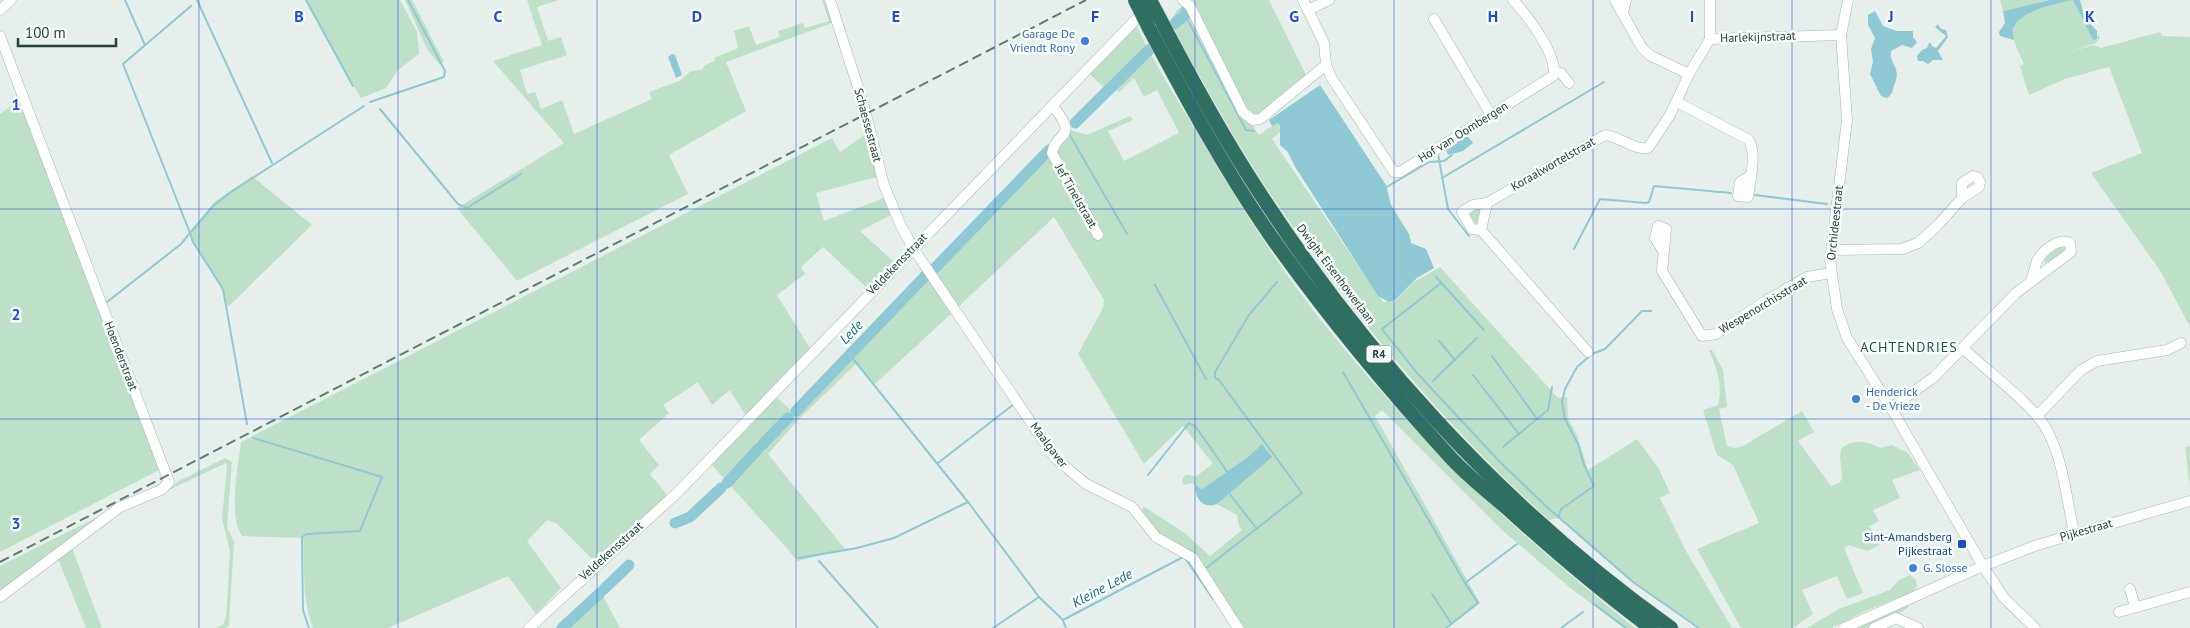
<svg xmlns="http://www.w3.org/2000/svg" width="2190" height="628" font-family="'PT Sans',sans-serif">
  <rect width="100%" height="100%" fill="#e6efeb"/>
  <g fill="#bfe0c8">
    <path d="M305 0H400L417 32 419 54 398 70 386 88 361 98Z"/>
    <path d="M405 0H412L444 62 439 64 426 47Z"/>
    <path d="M527 0H559L537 7 548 41 561 37 567 55 520 70 527 94 535 92 541 109 562 100 574 134 652 99 649 92 679 81 691 71 702 70 705 65 715 61 714 58 738 48 734 31 749 26 756 45 780 37 778 31 803 23 805 28 829 21 822 0H825L832 23 726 62 746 111 669 155 688 194 517 281 457 208 564 143 493 61 542 45Z"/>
    <path d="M1191 0H1269L1308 79 1250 122 1259 135 1278 122 1281 131 1272 139 1383 302 1395 301 1414 282 1440 267 1558 398 1567 397 1568 418 1577 435 1588 470 1637 439 1659 469 1670 493 1660 498 1686 551 1732 628H1701L1633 582 1559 518 1549 520C1441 422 1350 312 1269 192 1244 154 1221 115 1199 75 1189 57 1179 40 1171 21L1177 10Z"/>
    <path d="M2000 0H2050L2003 11Z"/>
    <path d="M2073 0 2093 40 2098 36 2097 31 2100 38 2096 43 2072 51 2094 45 2101 48 2160 32 2162 36 2190 37V327L2161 272 2091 173 2142 153 2109 67 2065 79 2029 95 2020 66 2024 64C2020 55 2012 41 2013 31 2014 12 2058 2 2073 0Z"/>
    <path d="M1137 26C1154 64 1178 100 1199 136 1237 201 1277 265 1324 324 1415 438 1521 538 1635 628H1624L1573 590 1503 531 1382 410 1375 416 1480 603 1448 628H1244L1215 585 1206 590 1183 558 1139 512 1145 507 1186 534 1210 556 1242 530 1239 526 1237 515 1217 504 1271 457 1262 444 1248 457 1202 489 1192 483 1184 485 1182 480 1186 474 1195 477 1213 464 1183 426 1144 464 1078 354 1103 308 1104 300 1054 217 958 307 930 266 1065 128 1087 135 1130 116 1133 120 1108 131 1124 161 1179 133 1157 90 1144 97 1134 78 1119 92 1111 86 1106 90 1089 73Z"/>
    <path d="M19 100 161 469 0 552V114Z"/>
    <path d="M866 134 877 177 816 193 824 221 884 198 891 215 860 231 893 261 867 288 823 247 801 267 805 274 777 295 810 348 746 416 730 390 712 405 698 382 663 405 669 413 639 440 659 465 650 474 668 496 593 560 556 523 547 520 527 541 561 588 536 614 508 576 388 628H313C302 600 305 568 303 538L242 536C228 515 238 467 241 442L832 138 840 152Z"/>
    <path d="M252 176 312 225 228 307 219 283 190 235 214 202Z"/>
    <path d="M1478 206 1481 209 1477 225 1475 226 1469 212Z"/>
    <path d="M2064 243 2068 250 2045 264 2044 258Z"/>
    <path d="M926 272 954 311 874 385 856 364 798 420 768 454 845 549 798 561 711 464 776 397 792 411Z"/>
    <path d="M1709 350H1712L1723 370 1727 407 1719 409 1727 446 1735 448 1743 446 1802 411 1814 432 1798 441 1831 486 1839 483 1842 479 1840 456 1841 449C1853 438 1868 441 1880 448L1892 445 1908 453 1920 470 1892 480 1900 498 1873 510 1879 521 1869 526 1881 544 1868 551 1848 545 1844 548 1863 593 1847 599 1837 576 1802 590 1813 614 1793 628H1741L1697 549 1759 523 1733 465 1717 455 1703 410 1718 405C1723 385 1717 369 1709 350Z"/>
    <path d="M2190 446V488L2185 447Z"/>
    <path d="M225 458 232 462 227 527 234 542 229 625 226 628H216L223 625 226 617 230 551 222 519 227 467 226 463 169 490 177 482Z"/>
    <path d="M111 510 0 594V566Z"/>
    <path d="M72 548 102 628H86L58 559Z"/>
    <path d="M1910 575 1916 580 1917 586 1913 592 1865 611 1832 628H1807L1839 609 1890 590 1899 580Z"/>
    <path d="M601 592 620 628H566Z"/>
    <path d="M1906 604 1909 607 1875 628H1854Z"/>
  </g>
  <g fill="#8ec9d4">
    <path d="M2050 0H2080L2085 18 2097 31V39L2093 40 2073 0C2057 3 2019 11 2013 29 2012 33 2014 37 2014 40L2000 36 1999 32 2005 23 2003 11Z"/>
    <path d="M1875 11 1883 26 1897 31H1913V37L1917 42 1912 48 1902 45 1891 51C1889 64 1901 67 1895 83 1892 90 1894 93 1887 98L1881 96 1870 74 1873 62 1871 49 1875 38 1868 25V15Z"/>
    <path d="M1938 24 1941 29 1946 30 1948 37 1938 51 1943 60H1933L1928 64 1923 61H1918L1917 56 1922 50 1927 48 1929 43H1931L1932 46 1936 48 1946 36 1935 27Z"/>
    <path d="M672 54 675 55 682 75 676 78 668 57Z"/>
    <path d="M1320 85 1386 185 1391 205 1409 234 1411 243 1426 249 1434 268 1417 278 1395 300 1389 302 1378 296 1294 165 1288 152 1280 145V126L1278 123 1272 126 1269 120Z"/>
    <path d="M1466 134 1473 143 1463 151 1448 155 1445 147Z"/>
    <path d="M1262 444 1272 457 1217 504C1203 509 1195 499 1195 485L1202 489 1248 457Z"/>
  </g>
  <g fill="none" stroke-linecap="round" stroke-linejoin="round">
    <g stroke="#8ec9d4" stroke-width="2">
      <path d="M125 0 145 45"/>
      <path d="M197 0 272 163"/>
      <path d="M306 0 353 86"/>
      <path d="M1185 15 1246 130 1254 131"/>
      <path d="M370 102 444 77 445 71 408 0"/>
      <path d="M380 109 458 204 467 208 521 174"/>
      <path d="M1068 132 1127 234"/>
      <path d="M1438 154 1448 209 1469 236"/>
      <path d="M1442 178 1604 82"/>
      <path d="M1385 188 1429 162 1444 161 1452 155"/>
      <path d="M1755 195 1827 204"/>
      <path d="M1574 249 1600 199 1646 203 1649 202 1654 186 1731 193"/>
      <path d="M1436 277 1484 330"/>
      <path d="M1441 283 1382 329 1417 373 1500 462 1548 508 1633 582 1699 628"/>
      <path d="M1155 285 1206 379"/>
      <path d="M107 302 181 244 190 233 123 64 191 6"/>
      <path d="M1439 341 1455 360"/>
      <path d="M850 355 968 502 1039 597"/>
      <path d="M1492 356 1537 419"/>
      <path d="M1343 372 1465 583"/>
      <path d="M1473 375 1519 434"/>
      <path d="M1433 381 1477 338"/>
      <path d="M247 424 223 289 193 242 190 233 213 206 231 192 364 106"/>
      <path d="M253 438 382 477 360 531 307 534 302 537 303 610 309 628"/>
      <path d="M1503 447 1548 410 1552 387"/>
      <path d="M938 463 1014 404"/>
      <path d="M1148 475 1189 423 1196 427 1228 473"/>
      <path d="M1229 493 1257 529"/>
      <path d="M1559 516 1561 509 1594 486 1584 465 1578 444 1565 419 1562 402 1565 389 1577 367 1592 354 1605 349 1642 311H1651"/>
      <path d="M799 558 857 548 894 538 968 502"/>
      <path d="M1187 560 1213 599"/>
      <path d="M819 561 878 628"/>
      <path d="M1205 569 1302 493 1219 380 1215 378V372L1249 315 1277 282"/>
      <path d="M1432 594 1451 623"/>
      <path d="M1594 604 1626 628"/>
      <path d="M1063 621 1066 628"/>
      <path d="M993 628 1039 597 1063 620 1183 557"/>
      <path d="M1446 628 1478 603 1465 583 1517 544"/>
      <path d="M1561 628 1583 612"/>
    </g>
    <g stroke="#8ec9d4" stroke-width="11">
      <path d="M1174 24 1185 15 1187 8"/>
      <path d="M1075 123 1150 49"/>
      <path d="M933 270 1049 150"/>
      <path d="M796 411 927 274"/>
      <path d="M762 445 788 418"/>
      <path d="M727 483 758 449"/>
      <path d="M675 523 690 517 721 488"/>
      <path d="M604 589 629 565"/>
      <path d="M562 628 600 593"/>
    </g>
    <g stroke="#a8b8b2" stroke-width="11">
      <g id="minor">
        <path d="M830 0 863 103 884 185 900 224 913 248 1055 458 1086 484 1132 507 1156 537 1193 558 1238 628"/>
        <path d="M1183 0 1190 6 1243 112 1253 120 1260 119 1326 65"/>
        <path d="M1303 0 1324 43 1326 65 1331 77 1394 172H1400L1553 76C1559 56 1526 14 1513 0"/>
        <path d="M1615 0 1642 48 1651 56 1689 74"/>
        <path d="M1710 0V39"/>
        <path d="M1848 0 1841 35 1847 120 1830 260 1837 309 1847 338 1891 408 1983 566 2004 598 2035 628"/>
        <path d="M0 10 11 0"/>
        <path d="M1308 10 1329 0"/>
        <path d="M1623 13 1626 0"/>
        <path d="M1434 19 1491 115"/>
        <path d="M0 36 169 482 161 490 120 507 0 597"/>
        <path d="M1554 71 1561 73 1569 83"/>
        <path d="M1677 102 1749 140C1757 156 1750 180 1748 197L1738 196 1740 182 1750 176"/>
        <path d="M1053 106C1080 140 1056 130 1052 153L1098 235"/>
        <path d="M1481 230 1472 229 1462 212 1473 205 1487 203"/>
        <path d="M1832 250 1902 249 1918 243 1938 225 1962 198 1979 187 1980 182 1977 177 1973 176 1962 183V198"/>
        <path d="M1663 251 1655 238 1658 226 1666 229 1662 271 1702 336 1716 334 1767 300 1807 277 1831 273"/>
        <path d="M1963 348C1985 370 2036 406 2048 432 2063 460 2067 501 2074 533"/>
        <path d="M1588 352 1481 230 1487 203 1605 135C1621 137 1633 150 1648 148L1670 115 1689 74 1710 39 1841 35"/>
        <path d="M1891 408 1934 377 2016 293 2071 252 2070 243C2059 237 2042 251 2037 261 2035 267 2033 274 2031 281"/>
        <path d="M2037 416 2081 370 2097 361 2167 350 2181 343"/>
        <path d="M2130 589 2135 607"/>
        <path d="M2119 612 2190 592"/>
        <path d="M529 628 677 493 1145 10"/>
        <path d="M1844 628 1983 566 2037 545 2190 501"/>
        <path d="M1874 628 1896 618 1918 628"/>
      </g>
    </g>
    <g stroke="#c2cac8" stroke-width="15">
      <g id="highway">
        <path d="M1160 19C1187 70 1214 121 1245 170 1356 347 1501 507 1671 628"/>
        <path d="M1150 30C1187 100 1225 170 1270 235 1325 313 1387 388 1452 459 1469 477 1489 493 1508 509 1554 551 1601 591 1651 628"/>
      </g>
    </g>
    <use href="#minor" stroke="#fff" stroke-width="10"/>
    <use href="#highway" stroke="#2f6f62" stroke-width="14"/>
    <path stroke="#5f7d75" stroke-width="2" stroke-dasharray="10 5" stroke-linecap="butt" d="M0 562 1086 0"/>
    <g stroke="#c2cac8" stroke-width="15" stroke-linecap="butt">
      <g id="highway-bridge">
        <path d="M1135 0 1150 30"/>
        <path d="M1150 0 1160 19"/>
      </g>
    </g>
    <use href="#highway-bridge" stroke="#2f6f62" stroke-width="14"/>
  </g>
  <path fill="none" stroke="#1d4ed8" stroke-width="1" stroke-opacity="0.55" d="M199 0V628M398 0V628M597 0V628M796 0V628M995 0V628M1195 0V628M1394 0V628M1593 0V628M1792 0V628M1991 0V628M0 209H2190M0 419H2190"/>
  <g fill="#3f7fe0" stroke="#f7fbf9" stroke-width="2">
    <circle cx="1085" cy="41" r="5"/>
    <circle cx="1856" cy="399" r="5"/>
    <circle cx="1913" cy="568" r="5"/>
  </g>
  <rect fill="#1a4fb4" stroke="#f7fbf9" stroke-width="2" x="1957" y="539" width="10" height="10" rx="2.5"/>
  <g text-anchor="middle" stroke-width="5" stroke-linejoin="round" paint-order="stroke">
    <rect fill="#f7fbf9" stroke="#637a73" stroke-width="1" x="1366.5" y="345.5" width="25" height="17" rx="4"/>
    <g font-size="11" font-weight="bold" fill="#24423a">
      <text x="1379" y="358">R4</text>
    </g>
    <g font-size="12" fill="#366cbe" stroke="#f7fbf9" text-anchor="start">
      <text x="1075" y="38" text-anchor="end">Garage De<tspan x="1075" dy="14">Vriendt Rony</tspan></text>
      <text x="1866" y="396">Henderick<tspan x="1866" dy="14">- De Vrieze</tspan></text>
      <text x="1923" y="572">G. Slosse</text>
    </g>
    <g font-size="12" fill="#24423a" stroke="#f7fbf9">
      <text transform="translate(1758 37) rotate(-2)" y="4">Harlekijnstraat</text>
      <text transform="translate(868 125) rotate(75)" y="4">Schaessestraat</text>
      <text transform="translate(1463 132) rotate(-32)" y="4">Hof van Oombergen</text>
      <text transform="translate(1553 164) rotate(-30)" y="4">Koraalwortelstraat</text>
      <text transform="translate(1076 196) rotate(60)" y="4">Jef Tinelstraat</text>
      <text transform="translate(1835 223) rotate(-84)" y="4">Orchideestraat</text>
      <text transform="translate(897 264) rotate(-46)" y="4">Veldekensstraat</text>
      <text transform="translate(1336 274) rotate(53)" y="4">Dwight Eisenhowerlaan</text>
      <text transform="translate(1763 305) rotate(-31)" y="4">Wespenorchisstraat</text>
      <text transform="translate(121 356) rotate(69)" y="4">Hoenderstraat</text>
      <text transform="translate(1049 445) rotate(53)" y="4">Maalgaver</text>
      <text transform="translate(2086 530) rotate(-16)" y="4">Pijkestraat</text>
      <text transform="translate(611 551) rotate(-42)" y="4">Veldekensstraat</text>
    </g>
    <g font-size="12" fill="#164399" stroke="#f7fbf9" text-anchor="end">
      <text x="1952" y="541">Sint-Amandsberg<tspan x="1952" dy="14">Pijkestraat</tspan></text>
    </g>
    <g font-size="14" font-style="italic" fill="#1c6f80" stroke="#f7fbf9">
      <text transform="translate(851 332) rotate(-46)" y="5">Lede</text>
      <text transform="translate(1102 588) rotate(-28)" y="5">Kleine Lede</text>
    </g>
    <g font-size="14" letter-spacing="1" fill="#1f5548" stroke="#f7fbf9">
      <text x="1909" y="352">ACHTENDRIES</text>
    </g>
  </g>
  <g font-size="16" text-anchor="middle" font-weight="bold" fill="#1d4ed8" stroke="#f7fbf9" stroke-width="5" stroke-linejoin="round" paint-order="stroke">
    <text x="299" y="22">B</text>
    <text x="498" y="22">C</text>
    <text x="697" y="22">D</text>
    <text x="896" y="22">E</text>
    <text x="1095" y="22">F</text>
    <text x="1294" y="22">G</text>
    <text x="1493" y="22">H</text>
    <text x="1692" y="22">I</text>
    <text x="1891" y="22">J</text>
    <text x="2090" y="22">K</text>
    <text x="16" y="110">1</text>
    <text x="16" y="320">2</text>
    <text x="16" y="529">3</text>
  </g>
  <path d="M18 38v8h98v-8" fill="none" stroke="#24423a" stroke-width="2.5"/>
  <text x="25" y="38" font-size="15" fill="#24423a" stroke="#f7fbf9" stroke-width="4" paint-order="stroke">100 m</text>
</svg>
